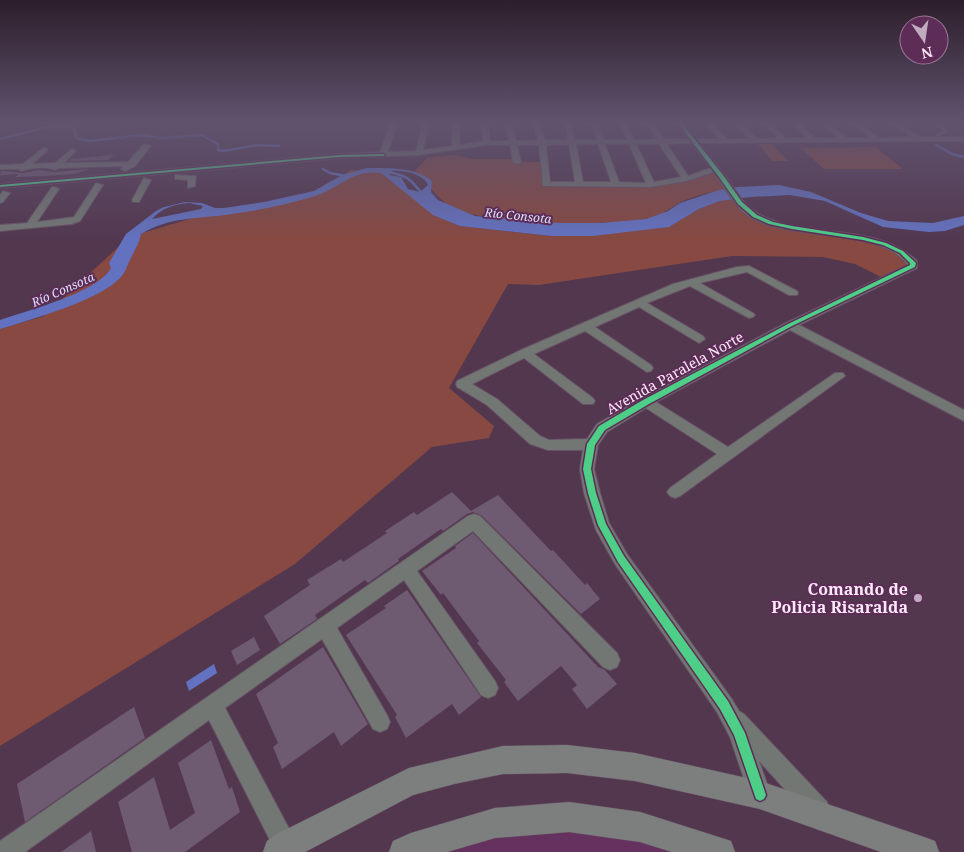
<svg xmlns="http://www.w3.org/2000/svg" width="964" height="852" font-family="'Noto Serif',serif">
  <rect width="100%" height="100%" fill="#52374f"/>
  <path fill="#65315f" d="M569 817 720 852H404Z"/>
  <g fill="#874941">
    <path d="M758 144H772L788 161H772Z"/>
    <path d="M875 147 903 169H824L801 148Z"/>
    <path d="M454 155 474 159H515L517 162H544L546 184 651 185 716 169 730 188C716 191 691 196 679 203 668 210 658 217 644 219 606 226 478 226 448 205 442 201 436 194 431 189L432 181 414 172 427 158Z"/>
    <path d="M350 170 382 171 460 226 551 236 669 227 699 209 720 201 737 198C760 235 842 229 880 243 892 247 903 257 913 263L887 280 855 264 823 257 732 256 539 285 508 284 449 388 494 426 489 438 432 447 295 564 0 746V329L44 316 129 237 216 211 322 193Z"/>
  </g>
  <g fill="#6372c0" fill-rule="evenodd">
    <path d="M367 168C388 168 416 167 432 181L431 192 438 200 475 216 559 223H601L646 219 668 211 680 203 719 190 738 187 779 185 811 192 861 213 888 221 933 223 964 216V225L945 231 929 232 883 227 825 201 790 195 750 197 720 201 699 209 669 227 593 236H551L460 226 433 215 381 173C352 169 340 188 315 196 286 205 255 211 225 215 194 219 170 217 141 234 139 244 135 249 131 258 127 265 126 272 120 278 100 300 30 320 0 329V320C26 311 99 292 111 268L109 263 126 234 156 211 164 207 185 202 202 203 215 208H224L264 202 314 191 342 175ZM392 171C402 170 424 174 428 185L420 192 408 189 401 177 389 175ZM189 203 203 206 201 209 152 219C162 208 175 204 189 203Z"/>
    <path d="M214 664 217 673 189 691 186 682Z"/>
  </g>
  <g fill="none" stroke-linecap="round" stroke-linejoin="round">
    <g stroke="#6372c0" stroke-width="2.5">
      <path d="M936 122 946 131 937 135"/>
      <path d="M0 139 46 127 65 126 74 129 77 138 89 141 143 135 161 138 202 135 218 144V150L223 151 257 145 279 146"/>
      <path d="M936 145 952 154 964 157"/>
      <path d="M323 169 330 173 346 176"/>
      <path d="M384 171C408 176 409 177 424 196"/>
    </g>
  </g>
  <g fill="#6e5b71">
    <path d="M114 155 108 160 69 161 71 159Z"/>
    <path d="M90 169 74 174 45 176 15 177 19 174 0 175 1 171 23 173 39 170 54 172Z"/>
    <path d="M452 492 471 511 498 495 551 551 553 550 585 585 587 583 600 599 581 614 481 515 473 512 467 514 443 531 441 529 398 559 399 561 368 583 365 580 315 615 317 619 280 644 264 616 310 585 307 580 341 559 343 562 387 533 385 531 414 512 417 515Z"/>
    <path d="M473 533 598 667 605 670 617 684 587 709 572 689 577 685 561 666 518 701 504 682 506 680 477 643 479 641 443 593 441 595 422 571 456 548 455 546Z"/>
    <path d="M407 590 481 697 459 715 452 704 406 738 395 717 397 715 346 635 386 608 384 606Z"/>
    <path d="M254 637 260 650 237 665 231 651Z"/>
    <path d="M323 647 368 724 341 746 334 732 282 769 273 747 278 743 256 694Z"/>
    <path d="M134 707 145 738 25 822 17 784Z"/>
    <path d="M211 740 229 789 232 787 240 812 185 852H132L118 802 154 777 170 830 195 813 178 763Z"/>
    <path d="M91 831 96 852H61Z"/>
  </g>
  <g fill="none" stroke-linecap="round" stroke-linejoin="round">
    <g stroke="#675365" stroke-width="2">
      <g id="minor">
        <path d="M391 122H400L397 124 388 152 416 151 423 122H429L423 150 452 146 453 122H459L460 145 483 141 482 122H488L490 141H509L505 122H511L516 141 538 140 533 122H539L545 140H568L565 122H571L575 140H597L591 122H597L604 140H627L620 122H626L634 140 657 139 646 122H652L664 139H688L676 122H682L695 139H719L705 122H711L727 139H749L734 122H741L757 139 778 138 763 122H770L786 138H807L792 122H799L815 138H838L821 122H828L847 138H870L851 122H858L879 138 911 137 890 122H897L920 137H964V141L699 143C707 154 717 165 725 176 735 189 743 205 757 213 806 241 873 220 917 261V268L799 325 964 410V421L790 330 656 402 728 447 835 373H843L845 376 680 496 675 498 670 496 667 492 670 488 717 454 646 408 607 432 598 445 594 469 600 493 609 523 627 554 731 698 739 711 744 714 827 802 830 810 827 818 819 821 811 818 759 761 771 795 768 803 760 806 752 803 730 737 717 712 615 564 596 530 584 493 580 469 583 450H548L530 444 487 405 457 387 456 384 457 381 521 350 673 284 737 267 749 266 797 291 798 293 797 295H789L747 272 700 283 753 313 755 315 753 317 749 318 690 286 647 303 703 336 705 339 699 343 639 307 595 327 651 365 653 368 651 371 647 372 585 331 534 354 593 398 595 401 593 404H583L524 358 472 384 497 399 540 436 549 440 587 439 597 424 641 399 786 323 908 265C881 227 790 242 750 217 734 207 725 187 714 172L686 181 651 187 543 186 539 145H517L521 162 517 164 513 162 510 145H487L419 155 340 158 0 188V184L340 154 380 152ZM691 143 711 168 688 176 667 144ZM569 144 575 182H550L546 145ZM576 144H598L611 182H583ZM605 144H629L646 183 619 182ZM636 144H659L681 177 654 182Z"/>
        <path d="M144 144 151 146 135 166 125 171 121 169 123 166 59 168 55 170C47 166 30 168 22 171L18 169H0V165L23 164 44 147 48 149 47 151 32 164 55 163 72 149 76 151 64 163 128 162Z"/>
        <path d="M175 175 196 176 195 186 188 188V180L175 179Z"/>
        <path d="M144 178 151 180 139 202H133L132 200Z"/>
        <path d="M96 183 103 185 80 221 72 224 0 231V225L27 223 52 187H55L59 189 37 222 74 217Z"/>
        <path d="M3 191 10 193 3 202 0 203V195Z"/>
        <path d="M474 514 480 516 617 653 620 660 617 667 610 670 603 667 473 531 417 571 495 681 498 688 495 695 488 698 481 695 404 580 337 628 387 715 390 722 387 729 380 732 373 729 322 639 225 708 294 838 298 846 295 852H276L209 720 25 852H0V841L468 516Z"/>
      </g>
    </g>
    <g stroke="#675365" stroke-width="1">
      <g id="major">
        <path d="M567 745 635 753 760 781 924 837 935 841 939 852H881L760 809 635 781 567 773 503 774 454 784 413 795 305 852H263L267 841 275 835 409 768 503 746Z"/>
        <path d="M569 802 640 812 731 841 735 852H672L640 842 569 832 495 838 447 852H389L393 841 411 833 495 808Z"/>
      </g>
    </g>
    <use href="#minor" fill="#737774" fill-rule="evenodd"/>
    <use href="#major" fill="#7d7f7f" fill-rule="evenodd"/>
    <g stroke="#5d2c57" stroke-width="3">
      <g id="cycleway">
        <path d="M677 122H681L723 175 742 202 757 215 773 222 792 226 863 237 886 243 903 251 916 263 915 267 792 326 649 404 605 430 595 445 591 469 596 493 606 524 624 556 728 701 745 733 766 795 764 799 760 801 756 799 734 735 720 709 618 562 598 525 588 493 583 469 587 444 599 426 643 400 788 324 910 265V263L900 253 883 245 863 240 792 229 769 224 753 217 738 204 719 177Z"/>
        <path d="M383 154 385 155 384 156 340 157 0 187V185L340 155Z"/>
      </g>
    </g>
    <use href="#cycleway" fill="#4dcf88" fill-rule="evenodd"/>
  </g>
  <linearGradient id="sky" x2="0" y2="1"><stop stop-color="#2d1e2b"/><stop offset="0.51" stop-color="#60536e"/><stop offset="1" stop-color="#60536e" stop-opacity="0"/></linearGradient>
  <rect width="964" height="241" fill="url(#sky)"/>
  <circle fill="#c1abbe" stroke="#5d2c57" stroke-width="2" cx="918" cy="598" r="5"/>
  <g text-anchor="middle" stroke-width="4" stroke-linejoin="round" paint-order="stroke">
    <g font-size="12" font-style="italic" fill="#dbe1f8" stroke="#5d2c57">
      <text transform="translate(518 216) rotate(6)" y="4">Río Consota</text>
      <text transform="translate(63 290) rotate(-24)" y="4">Río Consota</text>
    </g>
    <g font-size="14" fill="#fdeaf9" stroke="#5d2c57">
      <text transform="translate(675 373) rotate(-29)" y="5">Avenida Paralela Norte</text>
    </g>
    <g font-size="16" font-weight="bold" fill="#fdeaf9" stroke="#5d2c57" text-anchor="end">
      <text x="908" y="595">Comando de<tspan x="908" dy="18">Policia Risaralda</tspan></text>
    </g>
  </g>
  <g transform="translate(924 40) rotate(167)"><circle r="24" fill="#5d2c57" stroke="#9d7898"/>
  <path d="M0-4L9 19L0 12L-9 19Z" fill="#c1abbe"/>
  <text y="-8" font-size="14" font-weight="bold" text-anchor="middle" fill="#fdeaf9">N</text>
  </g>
</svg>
